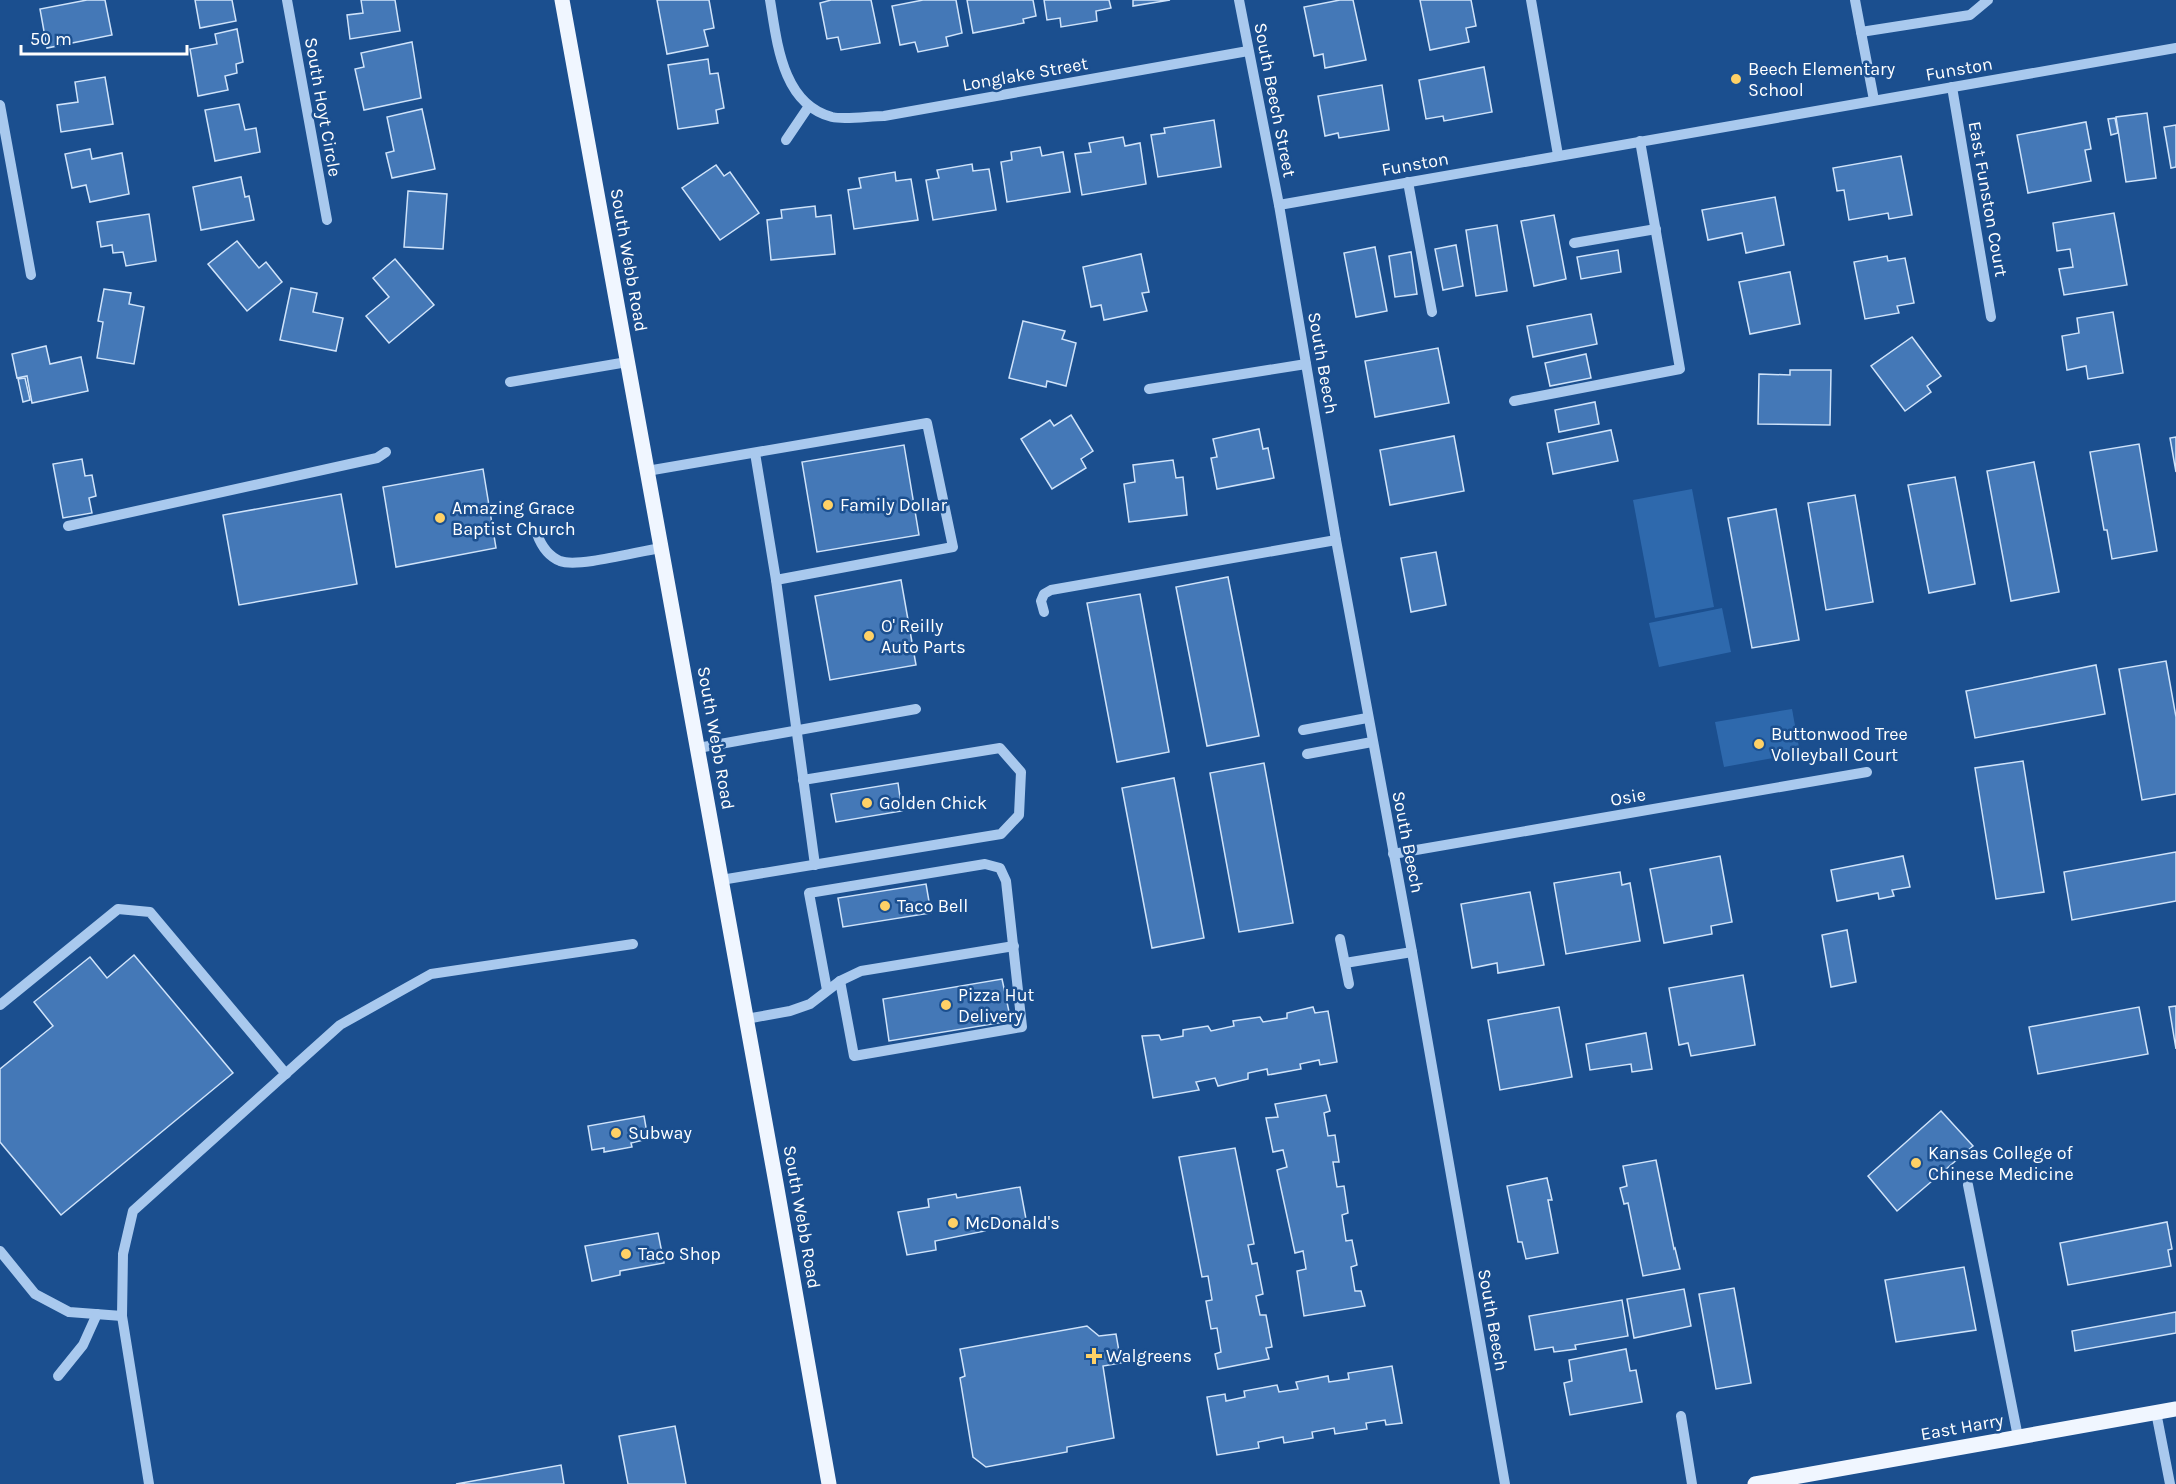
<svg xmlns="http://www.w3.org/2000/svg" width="2176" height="1484" font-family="Karla,sans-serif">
  <rect width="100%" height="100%" fill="#1b4f8f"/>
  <g fill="#2e69ad">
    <path d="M1692 489 1714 607 1655 618 1633 500Z"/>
    <path d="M1722 608 1731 652 1659 667 1649 623Z"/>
    <path d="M1792 709 1800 753 1724 767 1715 722Z"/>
  </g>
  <g fill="#4478b7" stroke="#cfe3fa" stroke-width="1.5">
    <path d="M87 0H105L112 35 47 48 40 9Z"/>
    <path d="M195 0H232L236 21 200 28Z"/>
    <path d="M361 0H395L400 31 350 39 347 15 363 13Z"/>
    <path d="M657 0H709L714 28 704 30 708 46 667 54Z"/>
    <path d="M831 0H871L880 43 841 50 838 37 827 39 820 3Z"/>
    <path d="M923 0H956L962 33 946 37 948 46 918 52 915 42 900 45 892 6Z"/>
    <path d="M967 0H1033L1036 16 1023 19 1024 23 973 33Z"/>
    <path d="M1044 0H1109L1111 8 1096 11 1097 21 1061 27 1060 18 1047 20Z"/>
    <path d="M1133 0H1170L1133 6Z"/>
    <path d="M1340 0H1353L1366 60 1325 68 1323 54 1314 56 1304 7Z"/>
    <path d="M1420 0H1471L1476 26 1466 28 1469 42 1430 50Z"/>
    <path d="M237 29 243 62 236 64 237 73 225 76 228 90 198 96 190 49 217 44 215 34Z"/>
    <path d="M412 42 421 98 364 110 355 69 364 67 361 53Z"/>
    <path d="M708 59 710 74 718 73 724 108 716 110 718 123 678 129 668 65Z"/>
    <path d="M1484 67 1492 112 1444 121 1443 116 1426 119 1419 80Z"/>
    <path d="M105 77 113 124 61 132 57 105 78 102 75 82Z"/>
    <path d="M1382 85 1389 130 1339 138 1338 133 1325 136 1318 96Z"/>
    <path d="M239 104 245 130 256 128 260 152 215 161 205 110Z"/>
    <path d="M422 109 435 169 392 178 386 153 394 151 387 117Z"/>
    <path d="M2147 113 2156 178 2126 182 2116 117Z"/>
    <path d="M2115 118 2118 133 2111 135 2108 119Z"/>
    <path d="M1214 120 1221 167 1158 177 1151 135 1165 133 1164 128Z"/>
    <path d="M2086 122 2091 149 2085 150 2091 181 2028 193 2017 135Z"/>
    <path d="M2176 125V167L2171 168 2164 127Z"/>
    <path d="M1123 137 1125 146 1140 143 1146 184 1082 195 1075 154 1091 152 1089 143Z"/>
    <path d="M1040 147 1042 156 1063 152 1070 192 1007 202 1001 162 1012 160 1011 152Z"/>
    <path d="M90 149 92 159 122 153 129 194 90 202 86 185 72 188 65 154Z"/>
    <path d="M1901 156 1912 215 1889 219 1888 213 1849 220 1844 190 1837 191 1833 168Z"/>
    <path d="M972 164 973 171 989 169 996 210 933 220 926 180 939 178 937 170Z"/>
    <path d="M716 165 724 176 730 172 759 213 720 240 682 188Z"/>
    <path d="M895 172 896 181 911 179 918 220 854 229 848 190 861 188 859 178Z"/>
    <path d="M241 177 245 197 249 196 254 220 201 230 193 187Z"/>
    <path d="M408 191 447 194 443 249 404 247Z"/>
    <path d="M1775 197 1784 245 1746 253 1742 233 1708 240 1702 210Z"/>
    <path d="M815 206 816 217 831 215 835 254 771 260 767 220 782 218 781 210Z"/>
    <path d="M2114 213 2127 285 2064 295 2059 269 2073 267 2070 249 2057 251 2053 223Z"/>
    <path d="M149 214 156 261 126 266 123 252 113 253 112 245 101 247 97 222Z"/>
    <path d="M1554 215 1566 279 1534 286 1521 221Z"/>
    <path d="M1497 225 1507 291 1476 296 1466 230Z"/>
    <path d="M237 241 259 268 266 262 282 282 247 311 208 264Z"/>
    <path d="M1456 245 1463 286 1443 290 1435 249Z"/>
    <path d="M1375 247 1387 311 1356 317 1344 253Z"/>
    <path d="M1618 250 1621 272 1581 279 1577 257Z"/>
    <path d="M1411 252 1417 294 1395 297 1389 256Z"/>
    <path d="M1141 254 1149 292 1142 293 1147 311 1104 320 1101 305 1091 307 1083 267Z"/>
    <path d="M1887 256 1888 261 1905 258 1914 303 1897 306 1899 313 1865 319 1854 262Z"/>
    <path d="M395 259 434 305 389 343 366 316 389 297 373 278Z"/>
    <path d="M1790 272 1800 324 1750 334 1739 282Z"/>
    <path d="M291 288 317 293 313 312 343 318 336 351 280 340Z"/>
    <path d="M104 289 131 293 129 304 144 307 134 364 97 358 103 322 98 321Z"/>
    <path d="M2113 312 2123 373 2088 379 2086 366 2067 370 2062 336 2079 333 2077 318Z"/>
    <path d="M1591 314 1597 344 1533 357 1527 326Z"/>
    <path d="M1023 321 1065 331 1062 339 1076 343 1066 386 1047 381 1046 387 1009 378Z"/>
    <path d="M1912 337 1941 376 1927 386 1931 392 1905 411 1871 366Z"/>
    <path d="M46 346 50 364 81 357 88 391 32 403 27 376 17 378 12 354Z"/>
    <path d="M1438 348 1449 403 1375 417 1365 361Z"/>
    <path d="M1586 354 1591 378 1550 386 1545 363Z"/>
    <path d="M1790 370H1831L1830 425 1758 424 1759 374 1790 375Z"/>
    <path d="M25 378 30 400 23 402 18 379Z"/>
    <path d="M1595 402 1599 424 1559 432 1555 410Z"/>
    <path d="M1071 415 1093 451 1081 459 1086 468 1052 489 1021 439 1050 420 1054 426Z"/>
    <path d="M1259 429 1263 449 1268 448 1274 478 1217 489 1211 458 1217 457 1213 439Z"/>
    <path d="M1611 430 1618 461 1553 474 1547 443Z"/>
    <path d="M1454 436 1464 491 1390 505 1380 450Z"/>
    <path d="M2176 437V472L2170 438Z"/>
    <path d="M2139 444 2157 551 2112 559 2107 530H2104L2090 452Z"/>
    <path d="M904 445 919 535 817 552 802 462Z"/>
    <path d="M82 459 85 476 92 475 96 496 89 498 92 513 63 518 53 464Z"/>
    <path d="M1173 460 1176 478 1183 477 1187 515 1129 522 1124 484 1135 482 1133 465Z"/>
    <path d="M2034 462 2059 592 2011 601 1987 471Z"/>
    <path d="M483 469 496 548 396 567 383 487Z"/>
    <path d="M1955 477 1975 584 1929 593 1908 485Z"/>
    <path d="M341 494 357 584 239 605 223 515Z"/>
    <path d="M1855 495 1873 602 1826 610 1808 503Z"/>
    <path d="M1776 509 1799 640 1752 648 1728 518Z"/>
    <path d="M1436 552 1446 605 1411 612 1401 558Z"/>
    <path d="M1228 577 1259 736 1207 746 1176 587Z"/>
    <path d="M901 580 916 665 830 680 815 596Z"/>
    <path d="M1140 594 1169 752 1117 762 1087 603Z"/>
    <path d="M2166 661 2176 717V794L2142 800 2119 669Z"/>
    <path d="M2096 665 2105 714 1975 738 1966 691Z"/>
    <path d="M2023 761 2044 892 1996 899 1975 768Z"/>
    <path d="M1264 763 1293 923 1239 932 1210 773Z"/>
    <path d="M1174 778 1204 938 1152 948 1122 788Z"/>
    <path d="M898 783 902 811 836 822 831 794Z"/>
    <path d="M2176 852V901L2072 920 2064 872Z"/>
    <path d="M1720 856 1732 922 1711 926 1712 934 1664 943 1650 869Z"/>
    <path d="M1903 856 1910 887 1892 890 1894 896 1879 899 1878 893 1837 901 1831 870Z"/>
    <path d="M1620 872 1622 885 1630 883 1640 941 1566 954 1554 883Z"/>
    <path d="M926 884 931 913 843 927 838 898Z"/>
    <path d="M1530 892 1544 965 1498 973 1497 963 1472 968 1461 904Z"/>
    <path d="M1847 930 1856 982 1831 987 1822 935Z"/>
    <path d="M134 955 233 1073 61 1215 0 1142V1069L53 1026 34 1002 90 957 107 978Z"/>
    <path d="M1743 975 1755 1045 1691 1056 1688 1043 1679 1045 1669 988Z"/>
    <path d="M1002 979 1011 1021 889 1041 883 999Z"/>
    <path d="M2176 1006V1049L2169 1007Z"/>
    <path d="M1313 1007 1315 1013 1328 1011 1337 1062 1320 1065 1319 1060 1300 1064 1301 1069 1268 1075 1267 1069 1248 1073V1079L1218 1086 1215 1078 1196 1082 1199 1090 1153 1098 1142 1036 1159 1035 1161 1040 1183 1036V1030L1208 1026 1211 1031 1234 1026 1233 1021 1260 1017 1263 1022 1287 1018V1013Z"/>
    <path d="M1559 1007 1572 1077 1500 1090 1488 1020Z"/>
    <path d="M2139 1007 2148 1054 2038 1074 2029 1027Z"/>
    <path d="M1646 1033 1652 1069 1632 1072 1631 1064 1590 1070 1586 1044Z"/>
    <path d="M1326 1095 1330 1111 1324 1113 1328 1136 1335 1135 1339 1162H1333L1337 1187 1344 1186 1348 1213 1342 1215 1346 1241 1352 1240 1357 1265 1351 1267 1355 1291H1361L1365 1306 1304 1316 1297 1271 1306 1269 1303 1251 1295 1253 1277 1170 1287 1167 1283 1150 1273 1152 1266 1118 1278 1117 1275 1104Z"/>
    <path d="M1941 1111 1973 1146 1897 1211 1868 1176Z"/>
    <path d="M644 1116 648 1139 631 1143 632 1147 604 1152V1148L592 1150 588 1126Z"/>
    <path d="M1235 1148 1254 1244 1248 1245 1252 1264 1257 1263 1263 1294 1256 1296 1260 1315H1266L1272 1347 1266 1348 1269 1359 1218 1369 1215 1354 1221 1352 1217 1328 1211 1329 1206 1301 1212 1300 1208 1276 1202 1277 1179 1157Z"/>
    <path d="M1656 1160 1674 1249 1675 1248 1680 1269 1643 1276 1628 1203 1624 1204 1620 1188 1627 1186 1623 1166Z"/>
    <path d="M1547 1178 1552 1200H1548L1558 1253 1526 1259 1522 1242H1518L1507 1186Z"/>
    <path d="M1020 1187 1026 1219 985 1227V1231L935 1241 936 1250 907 1255 898 1212 929 1207 928 1199 956 1194 957 1198Z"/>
    <path d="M2167 1222 2172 1249 2168 1250 2171 1266 2068 1285 2060 1243Z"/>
    <path d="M658 1233 664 1263 620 1271V1275L592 1281 585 1246Z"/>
    <path d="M1964 1267 1976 1330 1896 1342 1885 1280Z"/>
    <path d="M1734 1288 1751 1383 1716 1389 1699 1294Z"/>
    <path d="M1684 1289 1691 1326 1634 1338 1627 1299Z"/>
    <path d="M1622 1300 1628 1336 1575 1345 1576 1349 1554 1352 1553 1347 1535 1350 1529 1316Z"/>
    <path d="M2176 1312V1333L2075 1351 2072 1331Z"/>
    <path d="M1087 1326 1099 1336 1116 1334 1121 1363 1103 1366 1114 1438 1067 1447V1452L986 1467 973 1457 960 1378 965 1376 960 1349Z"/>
    <path d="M1626 1349 1630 1371 1636 1370 1642 1402 1570 1415 1564 1383 1572 1381 1569 1360Z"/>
    <path d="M1392 1366 1402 1423 1386 1425 1385 1420 1366 1423 1367 1429 1335 1434 1334 1428 1312 1432 1313 1438 1284 1443 1283 1437 1258 1442 1259 1448 1217 1455 1207 1397 1225 1394 1226 1401 1245 1397 1244 1391 1277 1385 1279 1392 1298 1389 1296 1382 1328 1376 1329 1382 1349 1379 1348 1373Z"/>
    <path d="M675 1426 686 1484H628L619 1436Z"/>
    <path d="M561 1465 564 1484H456Z"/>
  </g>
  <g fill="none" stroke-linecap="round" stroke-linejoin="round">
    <g stroke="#a9c9ee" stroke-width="10">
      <path d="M287 0 327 220"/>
      <path d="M770 0C777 42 782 104 832 117 845 120 870 116 884 116L1248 51"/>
      <path d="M1239 0 1279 205 1336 540 1412 952 1505 1484"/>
      <path d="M1531 0 1558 155"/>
      <path d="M1855 0 1861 32"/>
      <path d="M1952 87 1991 317"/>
      <path d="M1874 100 1861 32 1970 15 1988 0"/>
      <path d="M0 105 31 275"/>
      <path d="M786 140 809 106"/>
      <path d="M1408 182 1432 312"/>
      <path d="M1279 205 2176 48"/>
      <path d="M1574 243 1656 229"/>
      <path d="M510 382 627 362"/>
      <path d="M1149 389 1306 364"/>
      <path d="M1514 401 1680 369 1640 141"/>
      <path d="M755 453 776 580"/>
      <path d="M647 471 927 423 953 547 776 580 815 865"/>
      <path d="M68 526 377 458 386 452"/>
      <path d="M537 534C541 545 548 556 560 561 578 568 639 551 661 548"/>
      <path d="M1044 612 1041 601 1044 594 1051 590 1336 540"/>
      <path d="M1303 730 1367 718"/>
      <path d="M698 748 916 709"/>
      <path d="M1307 754 1372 742"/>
      <path d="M1393 854 1867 772"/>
      <path d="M721 880 1001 834 1019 815 1021 772 1000 748 803 780"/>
      <path d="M1340 939 1349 984"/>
      <path d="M1345 963 1412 952"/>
      <path d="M827 990 809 893 985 864 1000 868 1006 881 1022 1027 854 1056 840 981"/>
      <path d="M0 1005 118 909 150 912 286 1074"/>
      <path d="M746 1019 790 1011 810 1004 840 981 861 971 1014 946"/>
      <path d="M1968 1185 2018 1437"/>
      <path d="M0 1251 35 1294 69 1312 122 1316"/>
      <path d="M58 1376 83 1345 97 1314"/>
      <path d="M2156 1412 2170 1484"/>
      <path d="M1681 1416 1692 1484"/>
      <path d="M149 1484 122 1316 123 1254 133 1211 340 1025 431 974 633 944"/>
    </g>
    <g stroke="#f0f6ff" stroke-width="15">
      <path d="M562 0 776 1183 829 1484"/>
      <path d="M1755 1484 2176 1409"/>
    </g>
  </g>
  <g fill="#ffd166" stroke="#1b4f8f" stroke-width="2">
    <circle cx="1736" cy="79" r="6"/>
    <circle cx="828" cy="505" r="6"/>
    <circle cx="440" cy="518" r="6"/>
    <circle cx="869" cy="636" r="6"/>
    <circle cx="1759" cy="744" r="6"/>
    <circle cx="867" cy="803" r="6"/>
    <circle cx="885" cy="906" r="6"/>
    <circle cx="946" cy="1005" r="6"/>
    <circle cx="616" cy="1133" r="6"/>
    <circle cx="1916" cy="1163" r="6"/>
    <circle cx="953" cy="1223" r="6"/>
    <circle cx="626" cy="1254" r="6"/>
    <path d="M1091 1347h6v6h6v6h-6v6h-6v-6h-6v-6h6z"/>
  </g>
  <g text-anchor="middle" stroke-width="5" stroke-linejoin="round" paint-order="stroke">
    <g font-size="18" fill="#fff" stroke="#1b4f8f" text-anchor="start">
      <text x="1748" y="75">Beech Elementary<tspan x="1748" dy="21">School</tspan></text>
      <text x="840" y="511">Family Dollar</text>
      <text x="452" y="514">Amazing Grace<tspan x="452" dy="21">Baptist Church</tspan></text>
      <text x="881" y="632">O' Reilly<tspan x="881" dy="21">Auto Parts</tspan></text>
      <text x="1771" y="740">Buttonwood Tree<tspan x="1771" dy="21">Volleyball Court</tspan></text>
      <text x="879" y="809">Golden Chick</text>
      <text x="897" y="912">Taco Bell</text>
      <text x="958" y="1001">Pizza Hut<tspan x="958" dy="21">Delivery</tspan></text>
      <text x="628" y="1139">Subway</text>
      <text x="1928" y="1159">Kansas College of<tspan x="1928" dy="21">Chinese Medicine</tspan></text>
      <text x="965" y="1229">McDonald's</text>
      <text x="638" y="1260">Taco Shop</text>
      <text x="1106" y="1362">Walgreens</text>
    </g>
    <g font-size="18" fill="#fff" stroke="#1b4f8f">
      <text transform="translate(1959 69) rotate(-10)" y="6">Funston</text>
      <text transform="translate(1025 74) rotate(-10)" y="6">Longlake Street</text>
      <text transform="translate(1275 100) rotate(79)" y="6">South Beech Street</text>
      <text transform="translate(323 107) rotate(80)" y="6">South Hoyt Circle</text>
      <text transform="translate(1415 164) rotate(-10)" y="6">Funston</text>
      <text transform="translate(1988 199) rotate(80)" y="6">East Funston Court</text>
      <text transform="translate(629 260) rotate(80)" y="6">South Webb Road</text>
      <text transform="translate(1323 363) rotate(80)" y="6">South Beech</text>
      <text transform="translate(716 738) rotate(80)" y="6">South Webb Road</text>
      <text transform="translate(1628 797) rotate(-10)" y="6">Osie</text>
      <text transform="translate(1408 842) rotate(79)" y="6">South Beech</text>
      <text transform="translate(802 1217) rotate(80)" y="6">South Webb Road</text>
      <text transform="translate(1493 1320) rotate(80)" y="6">South Beech</text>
      <text transform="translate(1962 1427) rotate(-10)" y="6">East Harry</text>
    </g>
  </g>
  <path d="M21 45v9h166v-9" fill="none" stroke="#ffffff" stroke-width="3"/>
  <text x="30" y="45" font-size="18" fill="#ffffff" stroke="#1b4f8f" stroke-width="4.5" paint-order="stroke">50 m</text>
</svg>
